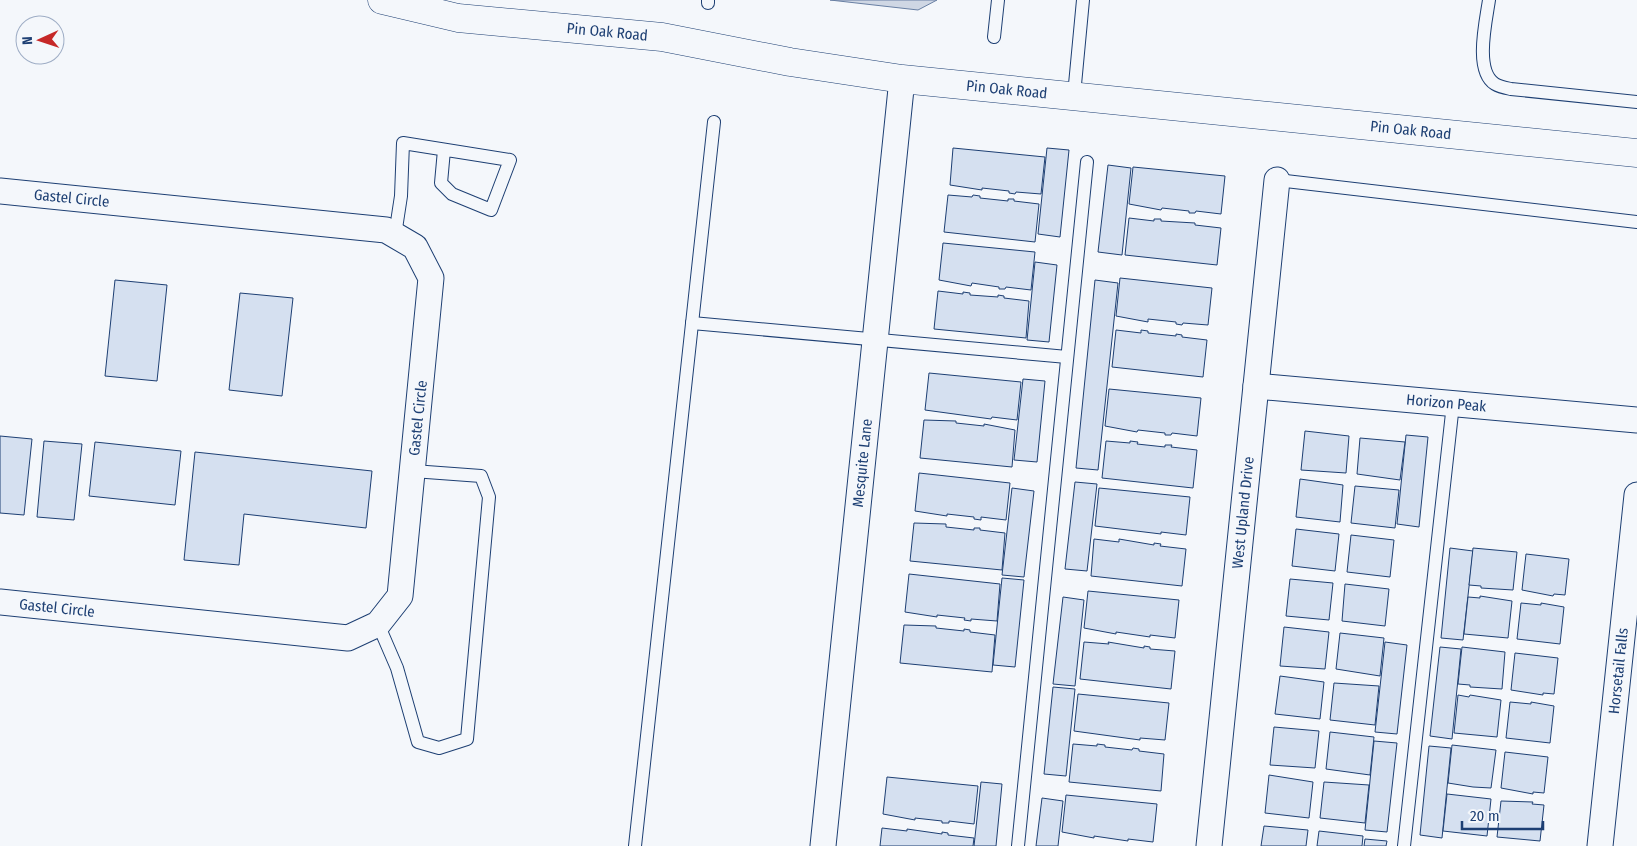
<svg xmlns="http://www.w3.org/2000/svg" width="1637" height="846" font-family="'Fira Sans Condensed',sans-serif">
  <rect width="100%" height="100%" fill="#f4f7fb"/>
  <path fill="#cfd7e4" stroke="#687fa3" d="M830 0H937L918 10Z"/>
  <g fill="#d5e0f0" stroke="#1d3f73">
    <path d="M953 148 1045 157 1041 194 1016 192 1015 194 1009 193V191L982 188V190L950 185Z"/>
    <path d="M1047 148 1069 150 1060 237 1038 234Z"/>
    <path d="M1108 165 1131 168 1122 255 1098 252Z"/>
    <path d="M1133 167 1225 176 1221 214 1196 211 1195 213H1189V211L1162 208 1161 210 1129 204Z"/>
    <path d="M948 195 972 197 973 195 980 196V198L1008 201V199H1014V201L1039 204 1035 242 944 232Z"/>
    <path d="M1129 218 1154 221V219H1161V221L1195 223V225L1221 228 1217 265 1125 255Z"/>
    <path d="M943 243 1035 252 1031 290 1006 287 1005 289H999V287L972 283 971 286 939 280Z"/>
    <path d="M1035 262 1057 265 1049 342 1027 340Z"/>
    <path d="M1120 278 1212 288 1208 325 1183 323 1182 325 1176 324V322L1148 319V322L1116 316Z"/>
    <path d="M115 280 167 285 157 381 105 376Z"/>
    <path d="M1095 280 1118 283 1098 470 1076 468Z"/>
    <path d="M938 291 963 294V292L970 293V295L998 297V295L1004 296V298L1029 301 1026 338 934 329Z"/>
    <path d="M240 293 293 298 282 396 229 390Z"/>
    <path d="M1116 330 1141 333V330L1148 331V333L1176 336V334L1182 335V337L1207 340 1203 377 1112 367Z"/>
    <path d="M929 373 1021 382 1017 420 992 417 991 419 925 410Z"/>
    <path d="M1023 379 1045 381 1037 462 1014 460Z"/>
    <path d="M1109 389 1201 398 1197 436 1172 433 1171 435H1165V433L1138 430 1137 432 1105 426Z"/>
    <path d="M924 420 956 421V423L984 426V424L1015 430 1012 467 920 458Z"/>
    <path d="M1305 431 1349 436 1346 473 1301 470Z"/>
    <path d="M1406 435 1428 437 1419 527 1397 524Z"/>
    <path d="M0 436 32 439 24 515 0 513Z"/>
    <path d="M1360 438 1405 442 1400 480 1357 474Z"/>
    <path d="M44 441 82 444 74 520 37 517Z"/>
    <path d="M1106 441 1130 443V441L1138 442 1137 444 1165 447V445H1172L1171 447 1197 450 1193 488 1102 478Z"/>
    <path d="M95 442 181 451 175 505 89 496Z"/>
    <path d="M195 452 372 471 366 528 244 514 239 565 184 560Z"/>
    <path d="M919 473 1010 483 1006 520 981 517V520L974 519V517L947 514V516L915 511Z"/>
    <path d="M1300 479 1343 485 1340 522 1296 517Z"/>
    <path d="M1075 482 1097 484 1087 571 1065 569Z"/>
    <path d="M1355 486 1399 490 1395 528 1351 523Z"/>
    <path d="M1012 488 1034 491 1024 577 1002 575Z"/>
    <path d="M1099 488 1190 497 1186 535 1161 532V534L1095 526Z"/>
    <path d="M914 523 946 524V527L974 530V528H980V530L1005 533 1002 570 910 561Z"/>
    <path d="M1296 529 1339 534 1335 571 1292 566Z"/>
    <path d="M1351 535 1394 540 1390 577 1347 572Z"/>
    <path d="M1094 539 1119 542V539L1154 545V543L1161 544 1160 546 1186 549 1182 586 1091 576Z"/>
    <path d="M1450 548 1473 551 1463 640 1441 638Z"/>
    <path d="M1473 548 1517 552 1513 590 1481 588V586L1469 585Z"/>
    <path d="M1526 554 1569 559 1565 595 1554 594 1553 596 1522 590Z"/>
    <path d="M909 574 1000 584 997 621 971 619V621L964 620 965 618 937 615V617L905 612Z"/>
    <path d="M1002 578 1024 580 1015 667 993 665Z"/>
    <path d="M1290 579 1333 583 1329 620 1286 616Z"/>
    <path d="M1345 584 1389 589 1385 626 1342 621Z"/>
    <path d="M1088 591 1179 600 1175 638 1150 635V637L1116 632V634L1084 628Z"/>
    <path d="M1480 596 1512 601 1508 638 1464 634 1468 597 1480 598Z"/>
    <path d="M1063 597 1084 600 1075 686 1053 684Z"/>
    <path d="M1521 603 1541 605V603L1564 607 1560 644 1517 639Z"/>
    <path d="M904 625 936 626V628L964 631V629L970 630V632L995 635 992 672 900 663Z"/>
    <path d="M1284 627 1329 632 1325 669 1280 666Z"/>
    <path d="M1340 633 1384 638 1380 676 1336 669Z"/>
    <path d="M1084 642 1109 644 1108 642 1144 648V646L1150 647V649L1175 651 1171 689 1080 679Z"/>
    <path d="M1385 642 1407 645 1397 734 1375 732Z"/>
    <path d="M1440 647 1461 649 1452 739 1430 736Z"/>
    <path d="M1462 647 1505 652 1502 689 1470 687V685L1458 684Z"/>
    <path d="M1515 653 1558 658 1554 694 1543 693V695L1511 690Z"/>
    <path d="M1280 676 1324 682 1320 719 1275 714Z"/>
    <path d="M1334 683 1379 686 1375 725 1330 720Z"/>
    <path d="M1053 687 1075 689 1066 776 1044 774Z"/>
    <path d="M1078 694 1169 703 1165 740 1140 738V740L1074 731Z"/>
    <path d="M1458 695 1469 697 1470 695 1501 700 1497 737 1454 733Z"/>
    <path d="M1510 702 1531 704V702L1554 706 1550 743 1506 738Z"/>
    <path d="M1274 727 1319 731 1315 768 1270 765Z"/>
    <path d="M1330 732 1374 737 1370 775 1326 769Z"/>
    <path d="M1374 741 1397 743 1387 832 1365 830Z"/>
    <path d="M1073 744 1097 746V744L1105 745V747L1132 750 1133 748 1139 749V751L1164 754 1161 791 1069 782Z"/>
    <path d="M1452 745 1496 750 1491 788 1473 787 1448 783Z"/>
    <path d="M1429 746 1451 748 1442 838 1420 835Z"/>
    <path d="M1505 752 1548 757 1544 793 1533 792V794L1501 788Z"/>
    <path d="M1269 775 1313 782 1309 818 1265 813Z"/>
    <path d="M887 777 978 786 974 824 949 821V823H942V821L915 818V820L883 814Z"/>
    <path d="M981 782 1002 784 996 846H974Z"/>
    <path d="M1324 782 1369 785 1365 823 1320 818Z"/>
    <path d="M1447 794 1491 799 1487 836 1443 831Z"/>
    <path d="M1066 795 1157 804 1153 842 1128 839V841L1094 836V838L1062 832Z"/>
    <path d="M1042 798 1063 801 1058 846H1036Z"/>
    <path d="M1501 801 1533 802 1532 804 1544 805 1540 841 1497 837Z"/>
    <path d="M1264 826 1308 830 1306 846H1261Z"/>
    <path d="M882 828 907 831V829L942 834V832L948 833V835L974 838 973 846H880Z"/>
    <path d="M1319 831 1363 836 1362 846H1317Z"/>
    <path d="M1365 839 1387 841 1386 846H1364Z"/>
  </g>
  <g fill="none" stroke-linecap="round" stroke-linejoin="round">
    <g stroke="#1d3f73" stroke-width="14">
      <g id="lane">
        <path d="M1489 0C1486 21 1474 71 1495 84 1500 87 1506 88 1511 89L1637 102"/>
        <path d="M708 3V0"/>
        <path d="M994 37 998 0"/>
        <path d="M1074 95 1083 0"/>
        <path d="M1277 180 1637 222"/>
        <path d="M395 235 401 196 403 143 510 160 491 210 452 194 441 183 444 150"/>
        <path d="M692 323 1067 357"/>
        <path d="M378 624 397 668 418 742 439 748 467 739 489 497 481 476 413 471"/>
        <path d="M635 846 714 122"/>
        <path d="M1018 846 1087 162"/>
        <path d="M1404 846 1453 404"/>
      </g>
    </g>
    <g stroke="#1d3f73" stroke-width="27">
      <g id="street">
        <path id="s1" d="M0 191 386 230 415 247 431 278 400 596 378 624 348 638 0 602"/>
        <path id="s2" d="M1256 386 1637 420"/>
        <path id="s3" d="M823 846 902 79"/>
        <path id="s4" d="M1209 846 1277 180"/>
        <path id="s5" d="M1600 846 1637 495"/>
      </g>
    </g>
    <g stroke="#1d3f73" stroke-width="29">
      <g id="secondary">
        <path id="s6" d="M382 0 458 18 662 37 790 62 902 79 1637 153"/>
      </g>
    </g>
    <use href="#lane" stroke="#f4f7fb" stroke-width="12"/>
    <use href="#street" stroke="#f4f7fb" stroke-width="25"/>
    <use href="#secondary" stroke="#f4f7fb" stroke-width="28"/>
  </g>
  <g text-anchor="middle" stroke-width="4" stroke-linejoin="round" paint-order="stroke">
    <g font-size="15" fill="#1d3f73" stroke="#f4f7fb">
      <text dy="5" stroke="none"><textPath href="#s6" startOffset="228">Pin Oak Road</textPath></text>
      <text dy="5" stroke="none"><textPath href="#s6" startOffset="632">Pin Oak Road</textPath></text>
      <text dy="5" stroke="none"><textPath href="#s6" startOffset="1038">Pin Oak Road</textPath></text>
      <text dy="5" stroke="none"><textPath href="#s1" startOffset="72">Gastel Circle</textPath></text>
      <text dy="5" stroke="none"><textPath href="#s2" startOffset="191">Horizon Peak</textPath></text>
      <text transform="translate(418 418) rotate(-84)" y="5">Gastel Circle</text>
      <text dy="5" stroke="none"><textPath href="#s3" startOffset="385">Mesquite Lane</textPath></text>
      <text dy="5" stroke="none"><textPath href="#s4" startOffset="335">West Upland Drive</textPath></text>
      <text transform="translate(57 608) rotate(6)" y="5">Gastel Circle</text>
      <text dy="5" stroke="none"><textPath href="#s5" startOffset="176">Horsetail Falls</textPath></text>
    </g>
  </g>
  <g transform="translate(40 40) rotate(267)"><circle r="24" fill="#f4f7fb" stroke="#9eadc5"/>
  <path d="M0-4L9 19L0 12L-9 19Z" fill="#c62828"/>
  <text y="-8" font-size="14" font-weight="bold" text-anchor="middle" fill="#1d3f73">N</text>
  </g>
  <path d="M1462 821v8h81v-8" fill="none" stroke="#1d3f73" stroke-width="2.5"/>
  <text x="1470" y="821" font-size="15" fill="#1d3f73" stroke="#f4f7fb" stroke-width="4" paint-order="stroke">20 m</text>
</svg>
